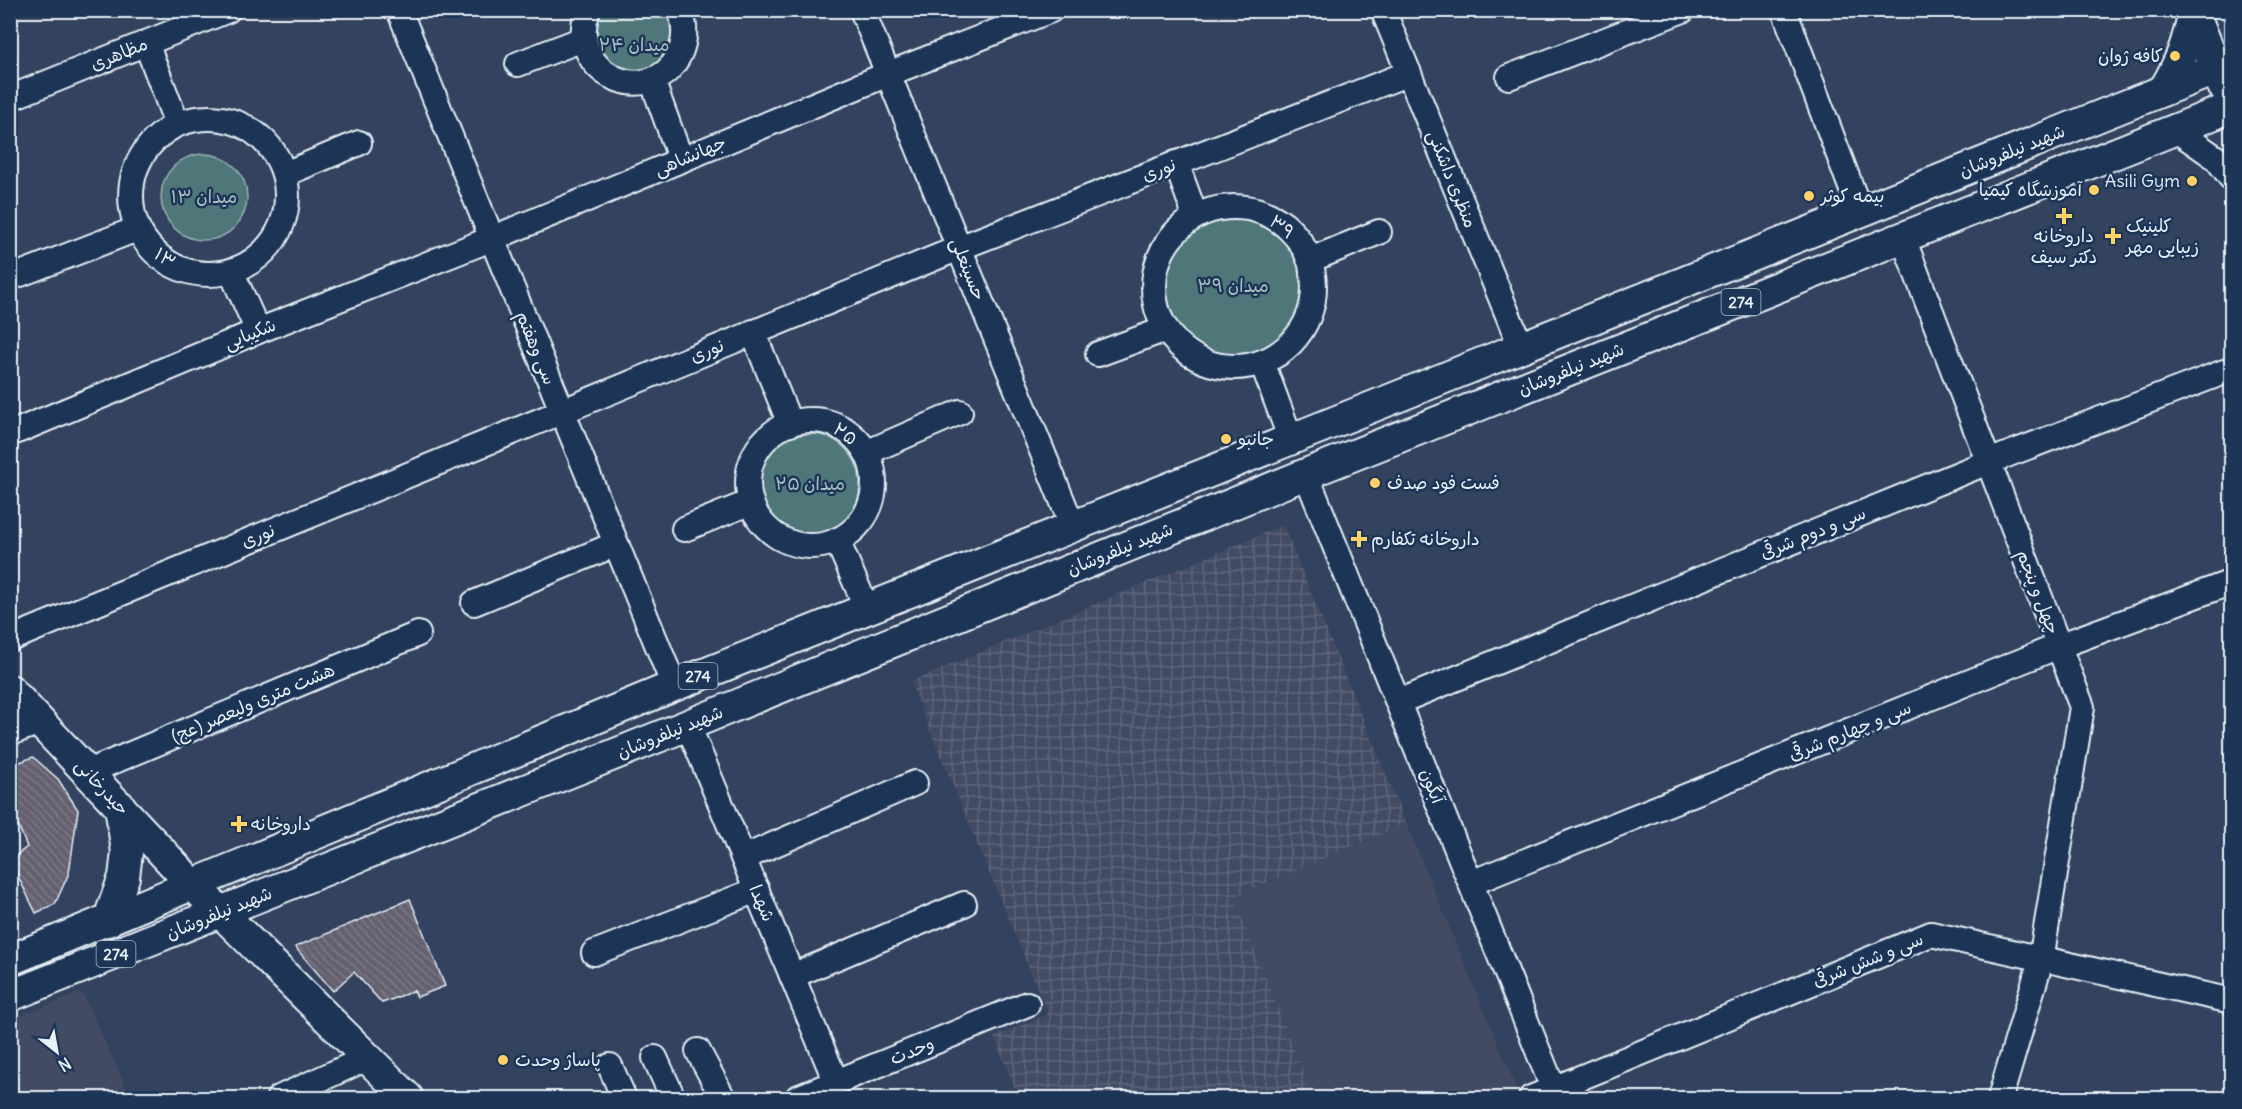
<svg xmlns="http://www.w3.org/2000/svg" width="2242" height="1109" font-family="Delius,'Playpen Sans Arabic',sans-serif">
  <defs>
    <pattern id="industrial-grid" width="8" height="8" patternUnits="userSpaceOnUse" patternTransform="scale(1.5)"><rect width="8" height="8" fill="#424b63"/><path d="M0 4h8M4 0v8" fill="none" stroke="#5d657a"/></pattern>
    <pattern id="building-back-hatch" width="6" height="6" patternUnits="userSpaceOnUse" patternTransform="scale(1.5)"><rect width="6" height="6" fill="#656170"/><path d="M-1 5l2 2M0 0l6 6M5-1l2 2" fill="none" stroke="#7b7885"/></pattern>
  </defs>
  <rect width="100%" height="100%" fill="#33425e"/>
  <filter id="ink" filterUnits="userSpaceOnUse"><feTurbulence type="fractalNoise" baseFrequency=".0167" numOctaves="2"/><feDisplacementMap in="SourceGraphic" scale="12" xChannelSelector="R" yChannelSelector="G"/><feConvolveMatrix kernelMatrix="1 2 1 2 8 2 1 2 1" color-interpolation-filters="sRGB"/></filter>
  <g filter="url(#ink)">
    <g fill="#424b63">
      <path d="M1406 823 1517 1089 1494 1098H1314L1233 897Z"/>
      <path d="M82 992 131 1098H11V1020Z"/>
    </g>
    <path fill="url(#industrial-grid)" d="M1283 525 1406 823 1233 897 1314 1098H1019L994 1037 1048 1014 910 682Z"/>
    <g fill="#507679" stroke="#9cb4b8" stroke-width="1.5">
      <path d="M592 11H678L682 25 665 69 606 72 589 16Z"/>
      <circle cx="204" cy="197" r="43"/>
      <path d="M1219 210 1260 211 1310 260 1311 309 1262 362 1184 350 1154 282 1172 237Z"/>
      <circle cx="810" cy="484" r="50"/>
    </g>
    <g fill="url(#building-back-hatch)" stroke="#e8f1f8" stroke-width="1.5">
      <path d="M33 757 58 779 78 810 69 873 55 904 36 913 10 860 27 847 10 805V778L16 775 12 765Z"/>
      <path d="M410 899 445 986 417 997 414 991 382 1003 354 972 333 991 295 947Z"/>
    </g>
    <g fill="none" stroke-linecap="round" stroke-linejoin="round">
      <g stroke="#e8f1f8" stroke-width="28">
        <g id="minor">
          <path d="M399 10 674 686"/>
          <path d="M588 10C564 73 650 112 679 55 686 40 686 26 680 10"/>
          <path d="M862 10 1073 527"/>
          <path d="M1383 10 1521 347"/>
          <path d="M1784 10 1860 211"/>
          <path d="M146 43 177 124"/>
          <path d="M518 64 583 39"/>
          <path d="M1509 77 1683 10"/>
          <path d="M652 80 681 160"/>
          <path d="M10 98 228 10"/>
          <circle cx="209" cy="196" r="78"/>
          <path d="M2176 130 2216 158 2232 179"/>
          <path d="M1176 163 1195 215"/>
          <path d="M285 174 359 143"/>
          <circle cx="1234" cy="287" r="80"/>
          <path d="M1903 238 2082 707 2041 960 2000 1098"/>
          <path d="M1310 260 1379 232"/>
          <path d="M231 271 258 331"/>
          <path d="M10 278 137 229"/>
          <path d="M753 332 790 424"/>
          <path d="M1098 354 1166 329"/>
          <path d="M1262 362 1291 440"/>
          <circle cx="811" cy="483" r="63"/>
          <path d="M10 434 258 331 491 239 888 74 1051 10"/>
          <path d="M868 452 960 412"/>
          <path d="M1306 474 1557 1098"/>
          <path d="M684 529 751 502"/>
          <path d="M837 540 867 609"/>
          <path d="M474 603 616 544"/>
          <path d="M10 639 959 248 1409 73"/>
          <path d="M1398 702 1988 462 2232 369"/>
          <path d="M688 725 836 1082"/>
          <path d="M10 733 40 722"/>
          <path d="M88 772 418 634"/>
          <path d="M743 858 915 783"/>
          <path d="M1471 883 2059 646 2232 582"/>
          <path d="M594 953 757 890"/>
          <path d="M792 976 964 904"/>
          <path d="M698 1051 723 1098"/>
          <path d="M655 1058 673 1098"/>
          <path d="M610 1066 624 1098"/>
          <path d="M279 1098 367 1058"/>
          <path d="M797 1098 1027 1004"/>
          <path d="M1531 1098 1931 934 2232 1001"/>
        </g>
      </g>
      <g stroke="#e8f1f8" stroke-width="34">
        <g id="major">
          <path d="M2193 10 2223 86"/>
          <path d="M2164 90C2181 60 2187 45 2194 11"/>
          <path d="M10 690 193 885 408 1098"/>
          <path d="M108 921 124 877 127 852 120 806"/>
          <path d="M10 960 674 686 2232 63"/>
          <path d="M10 996 688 725 1306 474 2232 107"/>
        </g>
      </g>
      <use href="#minor" stroke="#1d3557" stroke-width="24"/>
      <use href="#major" stroke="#1d3557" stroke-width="30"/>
    </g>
  </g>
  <g fill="#ffd166" stroke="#1d3557" stroke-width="2">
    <circle cx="2175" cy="56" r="6"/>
    <circle cx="2192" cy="181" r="6"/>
    <circle cx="2094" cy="190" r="6"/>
    <circle cx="1809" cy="196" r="6"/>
    <path d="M2061 207h6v6h6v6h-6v6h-6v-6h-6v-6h6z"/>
    <path d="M2110 227h6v6h6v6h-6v6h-6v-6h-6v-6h6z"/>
    <circle cx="1226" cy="439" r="6"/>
    <circle cx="1375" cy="483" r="6"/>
    <path d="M1356 530h6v6h6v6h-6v6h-6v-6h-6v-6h6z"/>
    <path d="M236 815h6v6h6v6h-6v6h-6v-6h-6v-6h6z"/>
    <circle cx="503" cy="1060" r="6"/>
  </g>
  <g text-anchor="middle" stroke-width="5" stroke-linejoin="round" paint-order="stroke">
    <g fill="#1d3557" stroke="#abb9c8" stroke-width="1.5">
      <rect x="1721.5" y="289" width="39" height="26" rx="4.5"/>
      <rect x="678.5" y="663" width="39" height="26" rx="4.5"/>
      <rect x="96.5" y="941" width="39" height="26" rx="4.5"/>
    </g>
    <g font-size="16" font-weight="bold" fill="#e8f1f8">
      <text x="1741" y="308">274</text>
      <text x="698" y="682">274</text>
      <text x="116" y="960">274</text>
    </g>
    <g font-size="18" fill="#abc0c5" stroke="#1d3557">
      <text x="634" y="51">میدان ۲۴</text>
      <text x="204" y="203">میدان ۱۳</text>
      <text x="1233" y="292">میدان ۳۹</text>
      <text x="810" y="490">میدان ۲۵</text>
    </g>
    <g font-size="18" fill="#e8f1f8" stroke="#1d3557">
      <text transform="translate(119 54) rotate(-22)" y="6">مظاهری</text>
      <text transform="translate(2012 151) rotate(-22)" y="6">شهید نیلفروشان</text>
      <text transform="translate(690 156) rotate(-23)" y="6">جهانشاهی</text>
      <text transform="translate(1159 170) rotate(-21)" y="6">نوری</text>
      <text transform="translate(1452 179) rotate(68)" y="6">منظری داشکنی</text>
      <text transform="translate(1282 227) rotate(38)" y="6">۳۹</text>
      <text transform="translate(165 258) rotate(34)" y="6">۱۳</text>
      <text transform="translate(968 269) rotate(68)" y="6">حسینعلی</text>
      <text transform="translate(250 334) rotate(-22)" y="6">شکیبایی</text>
      <text transform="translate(536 348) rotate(68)" y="6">سی وهفتم</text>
      <text transform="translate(707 351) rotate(-22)" y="6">نوری</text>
      <text transform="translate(1571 369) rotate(-22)" y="6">شهید نیلفروشان</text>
      <text transform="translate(845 434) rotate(35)" y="6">۲۵</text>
      <text transform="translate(1813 533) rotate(-22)" y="6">سی و دوم شرقی</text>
      <text transform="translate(258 536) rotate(-23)" y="6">نوری</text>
      <text transform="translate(1120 549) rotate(-22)" y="6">شهید نیلفروشان</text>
      <text transform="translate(2038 592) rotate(69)" y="6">چهل و پنجم</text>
      <text transform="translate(253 703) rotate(-23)" y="6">هشت متری ولیعصر (عج)</text>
      <text transform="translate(1850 731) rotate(-22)" y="6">سی و چهارم شرقی</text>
      <text transform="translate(670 732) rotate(-22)" y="6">شهید نیلفروشان</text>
      <text transform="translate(1432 786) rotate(68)" y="6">آبگون</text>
      <text transform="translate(102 787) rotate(47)" y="6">حیدرخانی</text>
      <text transform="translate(762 903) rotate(67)" y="6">شهدا</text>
      <text transform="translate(219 913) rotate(-22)" y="6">شهید نیلفروشان</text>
      <text transform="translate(1868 960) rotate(-22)" y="6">سی و شش شرقی</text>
      <text transform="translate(912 1051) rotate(-22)" y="6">وحدت</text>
    </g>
    <g font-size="18" fill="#e8f1f8" stroke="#1d3557" text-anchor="start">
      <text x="2163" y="62" text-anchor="end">کافه ژوان</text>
      <text x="2180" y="187" text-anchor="end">Asili Gym</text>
      <text x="2082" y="196" text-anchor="end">آموزشگاه کیمیا</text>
      <text x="1821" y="202">بیمه کوثر</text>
      <text x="2126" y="232">کلینیک<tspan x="2126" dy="21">زیبایی مهر</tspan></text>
      <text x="2064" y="242" text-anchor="middle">داروخانه<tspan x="2064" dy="21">دکتر سیف</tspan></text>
      <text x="1238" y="445">جانبو</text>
      <text x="1387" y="489">فست فود صدف</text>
      <text x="1371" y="545">داروخانه تکفارم</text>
      <text x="251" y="830">داروخانه</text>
      <text x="515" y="1066">پاساژ وحدت</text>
    </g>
  </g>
  <rect width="2242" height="1109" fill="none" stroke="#1d3557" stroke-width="36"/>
  <rect x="18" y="18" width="2206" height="1073" fill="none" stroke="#e8f1f8" stroke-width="2" filter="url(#ink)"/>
  <g transform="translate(57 1052) rotate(149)" stroke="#1d3557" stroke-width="4.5" paint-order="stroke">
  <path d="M0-4.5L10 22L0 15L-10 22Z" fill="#e8f1f8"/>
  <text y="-9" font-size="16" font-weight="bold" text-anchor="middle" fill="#e8f1f8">N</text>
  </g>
</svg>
